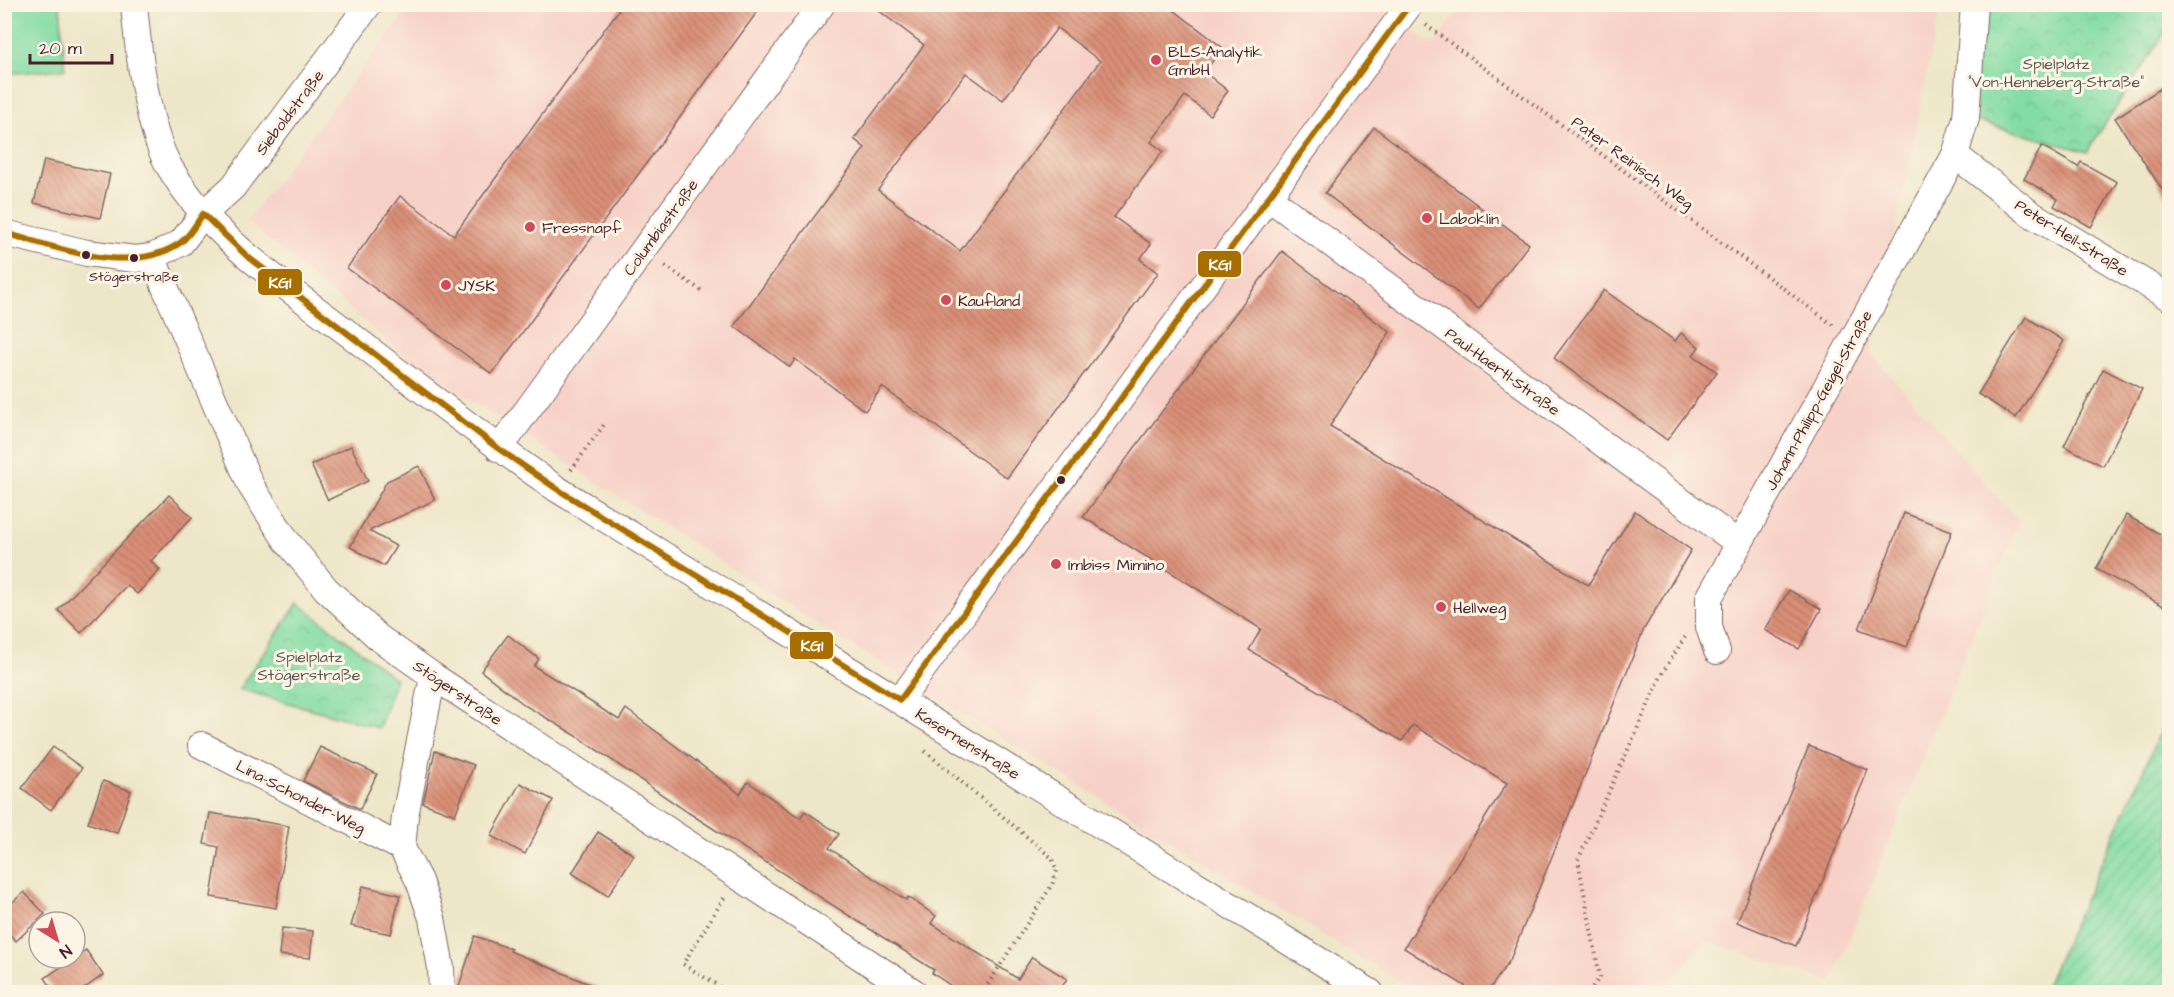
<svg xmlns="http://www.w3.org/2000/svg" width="2174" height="997" font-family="'Architects Daughter',sans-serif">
  <defs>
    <pattern id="park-crowns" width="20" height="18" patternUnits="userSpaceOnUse" patternTransform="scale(1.5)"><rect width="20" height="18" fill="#82dca3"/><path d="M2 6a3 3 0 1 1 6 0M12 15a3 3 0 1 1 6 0" fill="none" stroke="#72bc8c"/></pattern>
    <pattern id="garden-furrows" width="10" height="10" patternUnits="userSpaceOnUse" patternTransform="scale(1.5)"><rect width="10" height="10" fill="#82dca3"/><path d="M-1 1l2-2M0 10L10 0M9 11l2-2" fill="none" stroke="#72bc8c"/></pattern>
    <pattern id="building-back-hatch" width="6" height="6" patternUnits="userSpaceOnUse" patternTransform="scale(1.5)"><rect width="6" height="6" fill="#da8f77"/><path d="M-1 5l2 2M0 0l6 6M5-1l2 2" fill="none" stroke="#b37462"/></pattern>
  </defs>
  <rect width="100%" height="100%" fill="#fcf5e5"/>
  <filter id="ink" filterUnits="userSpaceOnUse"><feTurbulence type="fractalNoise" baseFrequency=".0167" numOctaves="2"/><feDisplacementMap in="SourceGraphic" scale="12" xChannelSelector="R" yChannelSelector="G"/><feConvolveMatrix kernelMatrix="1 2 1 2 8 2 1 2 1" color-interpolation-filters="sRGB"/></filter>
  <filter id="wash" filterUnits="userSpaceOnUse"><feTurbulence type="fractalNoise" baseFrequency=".008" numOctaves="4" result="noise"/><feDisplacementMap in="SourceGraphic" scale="24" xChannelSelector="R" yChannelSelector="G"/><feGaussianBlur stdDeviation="1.35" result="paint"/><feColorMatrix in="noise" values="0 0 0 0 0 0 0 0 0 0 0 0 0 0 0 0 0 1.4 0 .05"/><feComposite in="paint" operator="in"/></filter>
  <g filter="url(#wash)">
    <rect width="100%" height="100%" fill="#ede6c8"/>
    <path fill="#f7d1c7" d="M1378 4 1434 45 1462 5H1940L1871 354 2019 521 1832 982 1705 941 1661 992H1416L822 627 421 369 246 221 411 5Z"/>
    <path fill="#82dca3" stroke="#667e67" stroke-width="1.5" d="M5 4 60 5 65 69 5 74Z"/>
    <g fill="url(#park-crowns)" stroke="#667e67" stroke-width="1.5">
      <path d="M1974 5H2169V26L2087 152 1966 118Z"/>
      <path d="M298 603 396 679 379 728 239 689Z"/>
    </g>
    <path fill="url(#garden-furrows)" stroke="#667e67" stroke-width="1.5" d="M2169 713V992H2043Z"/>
    <g id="blocks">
      <g fill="url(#building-back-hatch)" fill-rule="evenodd">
        <path d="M623 4H763L492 374 347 268 400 196 454 235Z"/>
        <path d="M870 4H1166L1223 48 1204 72 1228 91 1210 115 1185 96 1151 142 1163 151 1114 217 1151 244 1140 259 1158 273 1007 478 882 387 865 411 795 359 790 367 734 326 865 148 854 139 924 45ZM1057 28 1100 61 960 251 878 190 966 73 1003 100Z"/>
        <path d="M2169 83V200L2115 118Z"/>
        <path d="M1374 127 1529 244 1479 309 1325 193Z"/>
        <path d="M2042 146 2078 167 2081 162 2117 182 2091 227 2054 206 2058 199 2024 179Z"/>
        <path d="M44 160 110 174 100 218 34 203Z"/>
        <path d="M1282 251 1390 332 1330 426 1588 585 1635 511 1691 550 1644 629 1510 960 1487 993H1476L1404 948 1507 783 1413 725 1402 741 1249 650 1261 629 1083 517Z"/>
        <path d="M1604 290 1675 341 1681 333 1699 347 1693 355 1717 372 1667 440 1554 358Z"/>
        <path d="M2026 317 2064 341 2016 418 1978 394Z"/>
        <path d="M2103 369 2142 389 2103 466 2064 446Z"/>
        <path d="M351 446 368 481 328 500 311 465Z"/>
        <path d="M419 466 435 500 369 531 396 546 384 566 350 547 387 481Z"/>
        <path d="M169 495 192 517 151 561 160 570 137 594 127 585 81 633 58 610Z"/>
        <path d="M1904 513 1952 531 1907 647 1859 629Z"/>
        <path d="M2126 515 2169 539V609L2096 569Z"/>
        <path d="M1789 590 1821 609 1799 649 1765 630Z"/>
        <path d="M508 635 539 659 534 666 619 720 626 709 740 794 748 782 800 818 805 811 839 834 829 848 906 900 908 897 936 916 931 923 1018 979 1032 957 1067 979 1058 993H962L932 973 934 970 689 813 575 735 526 706 481 671Z"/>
        <path d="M1809 746 1868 770 1796 946 1737 922Z"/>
        <path d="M53 747 82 768 51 810 22 788Z"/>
        <path d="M320 747 377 774 360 809 303 781Z"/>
        <path d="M435 751 474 765 455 815 423 803Z"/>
        <path d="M103 781 131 791 117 833 88 823Z"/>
        <path d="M520 783 553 800 525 854 491 836Z"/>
        <path d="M210 813 289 826 276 908 211 897 219 847 204 844Z"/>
        <path d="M598 832 634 855 608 896 572 873Z"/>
        <path d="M363 886 400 895 391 934 351 926Z"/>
        <path d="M24 892 45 914 16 941 4 929V910Z"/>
        <path d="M282 928 313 931 310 958 279 955Z"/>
        <path d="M475 936 511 949 510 951 611 993H457Z"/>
        <path d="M86 950 103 975 78 993H55L45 978Z"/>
      </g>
    </g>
  </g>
  <g filter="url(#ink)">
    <use href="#blocks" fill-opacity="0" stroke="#836562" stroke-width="1.5"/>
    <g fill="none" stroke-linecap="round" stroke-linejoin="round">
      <g stroke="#836562" stroke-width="28">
        <g id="minor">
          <path d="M134 4C138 50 147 129 170 168 212 239 285 285 349 334 418 387 486 440 557 489L1370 992"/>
          <path d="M1955 155 2031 214 2170 298"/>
          <path d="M1269 198 1738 543"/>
          <path d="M4 233 87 253 135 259 152 257 181 243 203 214 233 187 369 4"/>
          <path d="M152 257 251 486 286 540 326 589 379 638 433 676 914 992"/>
          <path d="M499 449 822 4"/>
          <path d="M1717 651 1709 627V598L1955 155 1966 118 1974 4"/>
          <path d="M433 676 405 816 402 848 419 881 432 918 441 968 442 992"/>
          <path d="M900 700 1410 4"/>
          <path d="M201 745 402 848"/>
        </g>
      </g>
      <g stroke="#836562" stroke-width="4" stroke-dasharray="1.5 4.5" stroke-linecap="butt">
        <path d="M1426 25 1833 325"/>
        <path d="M665 266 702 291"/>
        <path d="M571 470 606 422"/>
        <path d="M925 751 1052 858 1057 871 1052 885 983 992"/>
        <path d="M724 898 683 964 728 992"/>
        <path d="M1589 992 1600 977 1578 860 1663 672 1685 637"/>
      </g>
      <use href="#minor" stroke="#fff" stroke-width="26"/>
      <g stroke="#fcf5e5" stroke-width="10">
        <path id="bus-1" d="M4 233C58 247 129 277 180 243 190 236 196 224 203 214L249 258 499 449 557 489 900 700 1410 4"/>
      </g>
      <use href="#bus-1" stroke="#a86e00" stroke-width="6"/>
    </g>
  </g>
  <g fill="#d1495b" stroke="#fcf5e5" stroke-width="2">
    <circle cx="1156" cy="60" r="6"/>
    <circle cx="1427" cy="218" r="6"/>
    <circle cx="530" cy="227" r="6"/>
    <circle cx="446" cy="285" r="6"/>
    <circle cx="946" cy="300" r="6"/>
    <circle cx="1056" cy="564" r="6"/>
    <circle cx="1441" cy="607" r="6"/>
  </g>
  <g fill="#4a1f2b" stroke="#fcf5e5" stroke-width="2">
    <circle cx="86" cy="255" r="5"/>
    <circle cx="134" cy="258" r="5"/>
    <circle cx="1061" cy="480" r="5"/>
  </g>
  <g text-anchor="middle" stroke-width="6" stroke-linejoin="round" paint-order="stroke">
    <g font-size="14" fill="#4a1f2b" stroke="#fcf5e5">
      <text x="134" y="281">Stögerstraße</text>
    </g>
    <g font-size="16" fill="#4a1f2b" stroke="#fcf5e5" text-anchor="start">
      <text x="1168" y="57">BLS-Analytik<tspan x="1168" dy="18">GmbH</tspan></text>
      <text x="1439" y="224">Laboklin</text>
      <text x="542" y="233">Fressnapf</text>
      <text x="458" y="291">JYSK</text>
      <text x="958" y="306">Kaufland</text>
      <text x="1068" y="570">Imbiss Mimino</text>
      <text x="1453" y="613">Hellweg</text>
    </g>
    <g font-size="16" fill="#5b584f" stroke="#fcf5e5">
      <text x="2056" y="69">Spielplatz<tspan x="2056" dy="18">"Von-Henneberg-Straße"</tspan></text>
      <text x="309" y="662">Spielplatz<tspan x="309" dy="18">Stögerstraße</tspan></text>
    </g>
    <g font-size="16" fill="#4a1f2b" stroke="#fcf5e5">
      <text transform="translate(289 112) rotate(-53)" y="6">Sieboldstraße</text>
      <text transform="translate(1633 162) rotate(36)" y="6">Pater Reinisch Weg</text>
      <text transform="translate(660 227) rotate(-54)" y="6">Columbiastraße</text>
      <text transform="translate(2072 237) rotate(32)" y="6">Peter-Heil-Straße</text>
      <text transform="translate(1503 371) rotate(36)" y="6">Paul-Haertl-Straße</text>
      <text transform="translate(1818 400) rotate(-61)" y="6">Johann-Philipp-Geigel-Straße</text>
      <text transform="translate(458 692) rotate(34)" y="6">Stögerstraße</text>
      <text transform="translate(968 743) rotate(32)" y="6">Kasernenstraße</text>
      <text transform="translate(301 796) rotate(27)" y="6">Lina-Schonder-Weg</text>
    </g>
  </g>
  <g stroke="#fcf5e5" stroke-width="2">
    <rect x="1197" y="250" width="45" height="28" rx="6" fill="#a86e00"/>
    <rect x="257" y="268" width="46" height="28" rx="6" fill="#a86e00"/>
    <rect x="789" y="631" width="45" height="29" rx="6" fill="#a86e00"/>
  </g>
  <g font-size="16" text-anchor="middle" font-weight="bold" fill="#fff">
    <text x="1220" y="270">KG1</text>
    <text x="280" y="288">KG1</text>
    <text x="812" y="651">KG1</text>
  </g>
  <rect width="2174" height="997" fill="none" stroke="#fcf5e5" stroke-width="24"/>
  <g transform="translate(57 940) rotate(143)"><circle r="28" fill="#fcf5e5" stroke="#b59f9b" stroke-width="1.5"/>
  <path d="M0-4.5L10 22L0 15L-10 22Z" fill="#d1495b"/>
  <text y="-9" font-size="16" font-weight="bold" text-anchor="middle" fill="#4a1f2b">N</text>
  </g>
  <path d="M30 54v9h82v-9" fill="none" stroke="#4a1f2b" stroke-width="3"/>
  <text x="39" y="54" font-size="18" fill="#4a1f2b" stroke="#fcf5e5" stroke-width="4.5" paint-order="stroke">20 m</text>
</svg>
